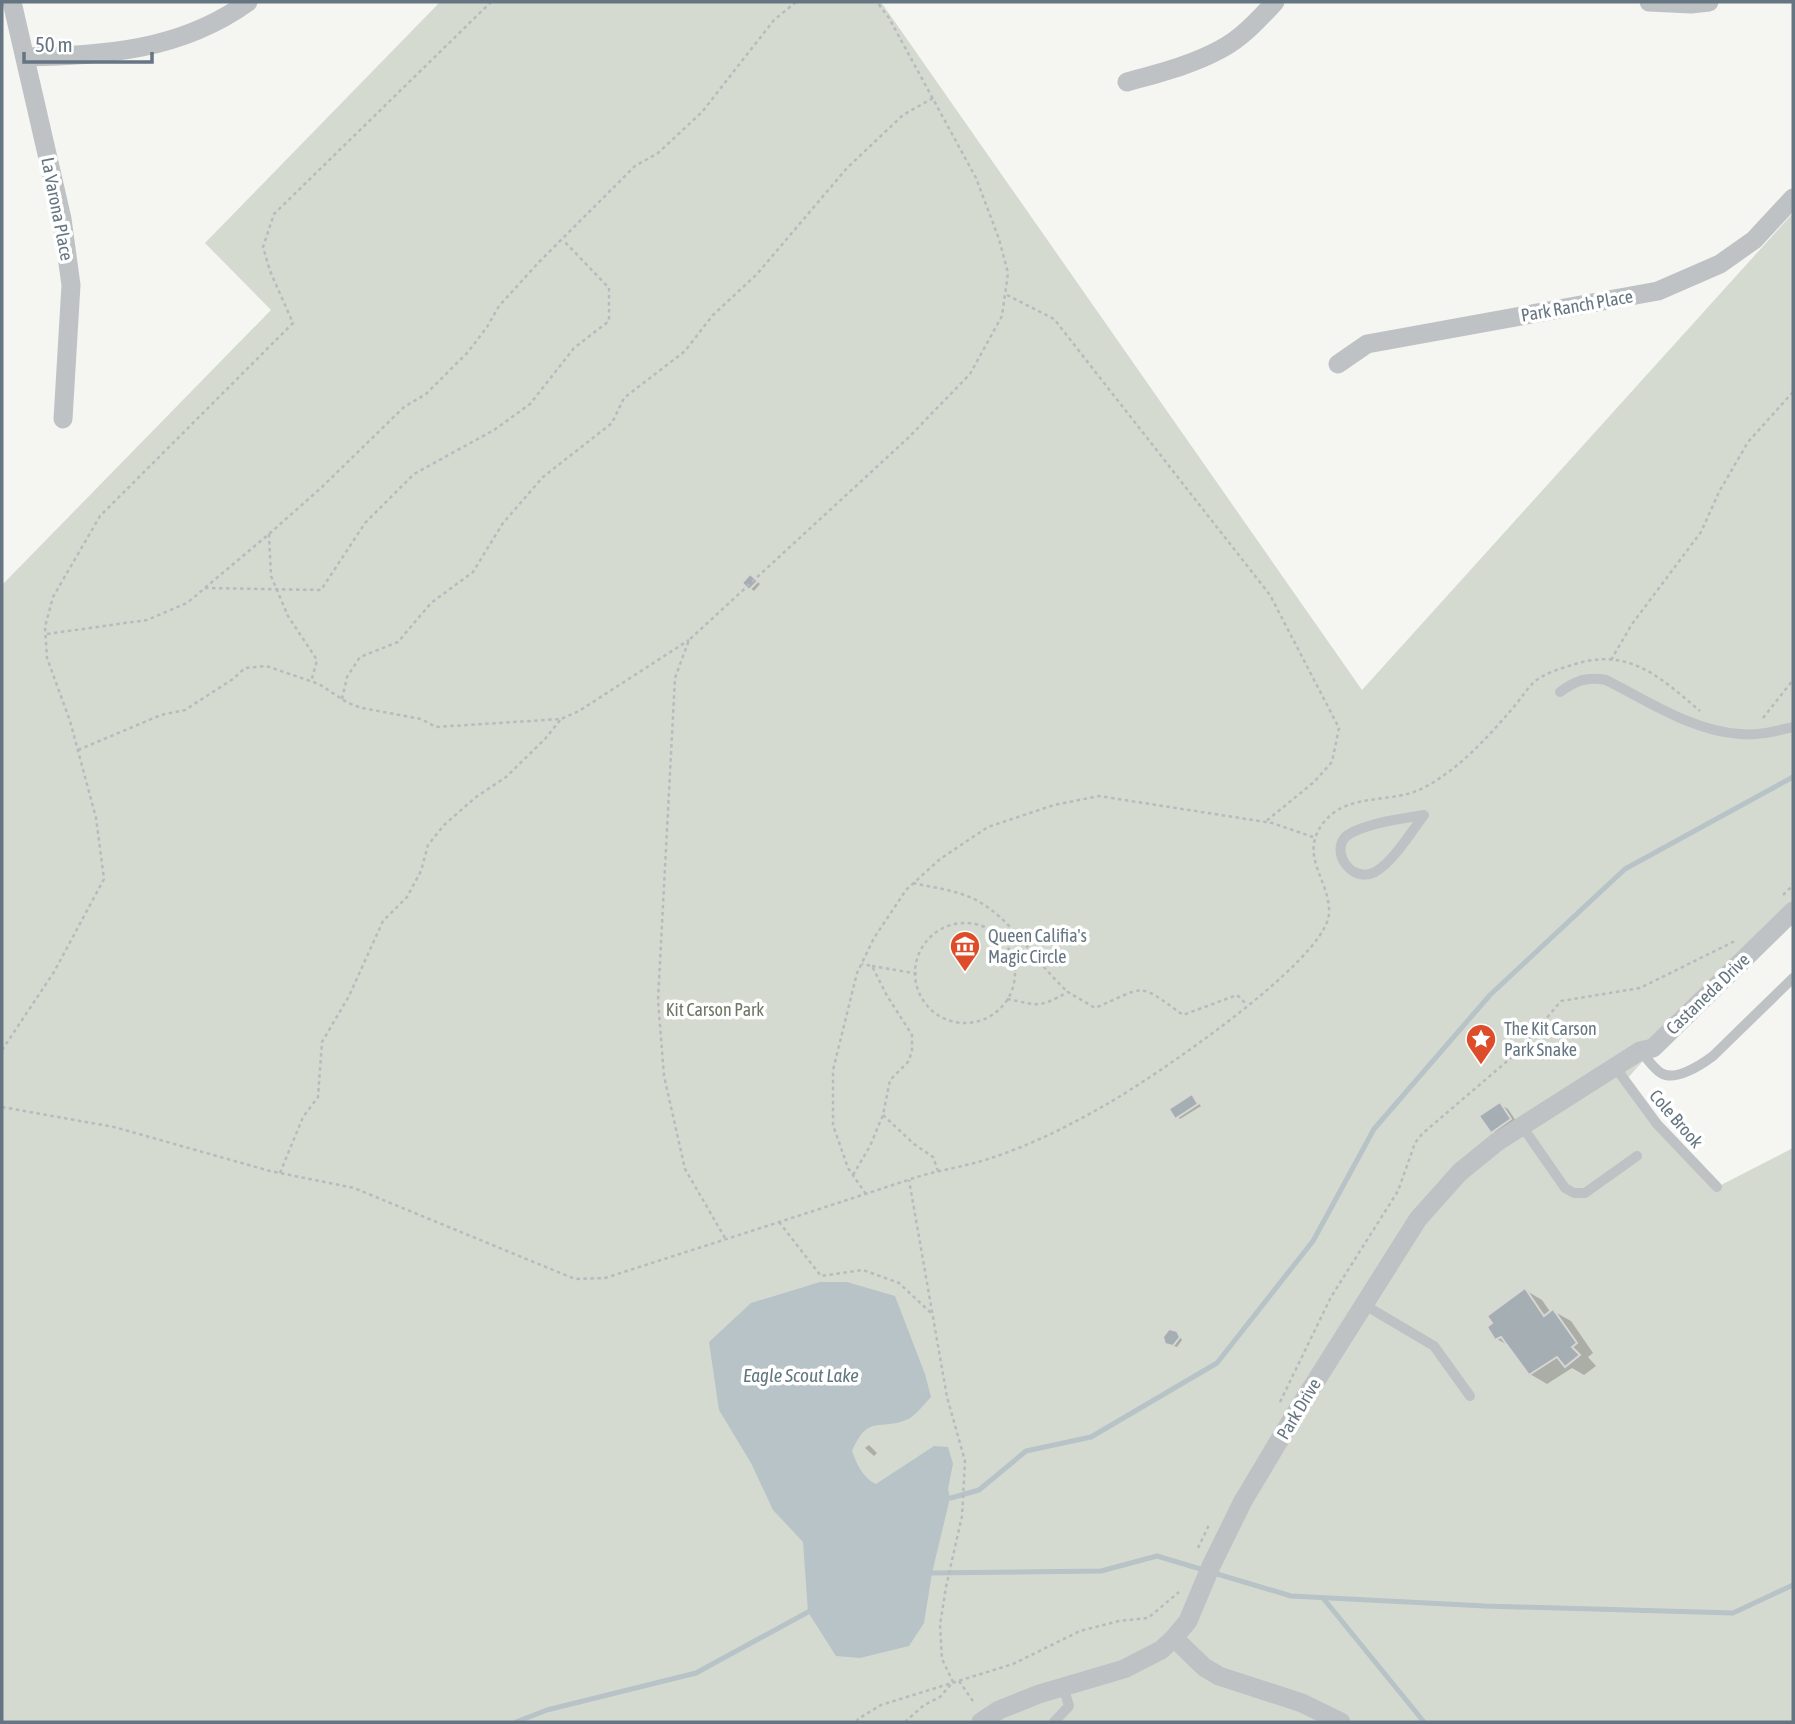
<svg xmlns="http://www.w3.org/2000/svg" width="1795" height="1724" font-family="'Asap Condensed',sans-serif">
  <rect width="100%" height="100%" fill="#f5f5f2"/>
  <path fill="#d5dad1" d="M440 2H881L1362 690 1793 213V910L1672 1028 1627 1079 1633 1095 1717 1187 1793 1148V1722H2V585L271 310 205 243Z"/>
  <path fill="#b7c3c7" d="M820 1282H847L895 1296 925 1374 931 1397C924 1404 915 1417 906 1420 877 1431 869 1414 852 1451 857 1465 863 1478 876 1484L934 1446 948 1447 953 1464 948 1489 950 1498 932 1573 924 1623 909 1646 860 1658 836 1656 808 1612 803 1542 773 1510 751 1463 719 1410 709 1342 751 1303Z"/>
  <g fill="#0003">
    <path d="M754 579 760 584 754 591 744 583Z"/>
    <path d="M1192 1096 1201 1106 1180 1119 1177 1117Z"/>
    <path d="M1500 1104 1508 1109 1518 1124 1500 1136 1492 1131Z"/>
    <path d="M1525 1290 1542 1300 1551 1313 1553 1311 1571 1321 1593 1353 1588 1357 1596 1366 1584 1375 1572 1368 1547 1384 1530 1374 1511 1347 1497 1339Z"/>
    <path d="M1176 1332 1182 1340 1177 1347 1170 1345Z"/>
    <path d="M869 1445 877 1453 874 1456 865 1448Z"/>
  </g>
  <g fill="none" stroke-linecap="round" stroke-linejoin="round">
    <g stroke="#b7c3c7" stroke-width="5">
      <path d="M951 1498 979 1490 1026 1451 1091 1437 1217 1363 1313 1241 1374 1129 1490 995 1625 869 1793 777"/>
      <path d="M932 1573 1101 1571 1157 1556 1291 1596 1485 1606 1733 1613 1793 1585"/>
      <path d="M1323 1598 1424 1722"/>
      <path d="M516 1722 547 1710 696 1673 808 1612"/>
    </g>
  </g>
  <g fill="#a5aeb3" stroke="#d7d6d4" stroke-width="2">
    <path d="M750 574 758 581 749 590 742 583Z"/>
    <path d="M1192 1094 1198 1104 1175 1119 1169 1109Z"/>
    <path d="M1500 1102 1511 1119 1491 1133 1479 1116Z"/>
    <path d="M1525 1288 1544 1316 1553 1309 1577 1343 1572 1347 1580 1355 1565 1367 1557 1357 1529 1375 1501 1337 1495 1340 1487 1327 1492 1323 1487 1316Z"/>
    <path d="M1169 1329 1177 1331 1180 1337 1173 1346 1165 1344 1163 1337Z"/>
  </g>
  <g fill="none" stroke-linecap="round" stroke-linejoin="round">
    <g stroke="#b8bbbd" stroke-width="2.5" stroke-dasharray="3.5 3.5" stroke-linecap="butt">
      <path d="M1007 295 1054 319 1270 595 1339 728 1332 762 1314 782 1265 822"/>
      <path d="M269 534 271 576 288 616 317 660 311 682"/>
      <path d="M205 588 321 590 365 523 414 474 494 430 530 404 574 348 609 321V288L563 240"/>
      <path d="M47 634 147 620 187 603 269 534 322 487 404 407 426 394 468 352 487 327 499 306 539 262 635 166 658 153 702 112 774 20 796 2"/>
      <path d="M1611 660 1632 624 1701 532 1719 492 1748 442 1793 392"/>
      <path d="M342 699 347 677 360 657 398 642 431 603 473 572 503 523 543 477 612 423 624 398 685 351 713 315 757 274 847 168 903 115 933 98"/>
      <path d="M1763 718 1793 680"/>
      <path d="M78 750 161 715 185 710 233 679 245 668 266 666 319 684 348 703 362 708 421 719 436 727 561 719 579 711 689 640"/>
      <path d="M913 883C934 888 957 890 976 900 1015 921 1036 964 1068 992"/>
      <path d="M1783 895 1793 885"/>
      <circle cx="965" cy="973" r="50"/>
      <path d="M872 966 919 974"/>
      <path d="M1007 999C1039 1005 1037 1009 1068 992L1095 1008C1147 986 1136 981 1183 1015L1237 995 1247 1005"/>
      <path d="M2 1050 54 972 104 879 96 818 70 721 47 658 45 627 53 597 100 516 293 323 270 271 263 247 274 214 491 2"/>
      <path d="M2 1107 114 1127 270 1171 354 1188 575 1279 605 1278C708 1245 811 1212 914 1178 938 1170 964 1167 988 1159 1029 1146 1069 1126 1107 1104 1151 1079 1325 962 1329 914 1331 880 1297 856 1324 822 1349 791 1393 805 1425 787 1459 769 1488 737 1512 709 1520 700 1526 690 1534 682 1545 673 1559 669 1572 665 1628 646 1660 677 1700 711"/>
      <path d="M883 1115 914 1144 933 1157 938 1171"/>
      <path d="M280 1173 303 1117 318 1097 322 1042 349 996 383 921 407 897 421 871 428 845 444 825 476 797 506 777 545 739 561 719"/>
      <path d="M853 1175 870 1146 883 1115 890 1080 909 1061 912 1050V1035L886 994 872 966 862 964"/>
      <path d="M866 1194 848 1168 833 1125V1070L857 973 874 938 906 890 940 859 988 827 1054 805 1099 796 1272 823 1313 837"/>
      <path d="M779 1222 821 1276 863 1270 899 1283 931 1313"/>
      <path d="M725 1238 685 1169 664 1076 658 1000 675 678 689 640 908 438 970 374 1002 316 1008 273 999 239 976 178 889 18 877 2"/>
      <path d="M1280 1402 1331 1297 1398 1191 1415 1143 1422 1134 1519 1051 1561 1001 1640 988 1735 941"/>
      <path d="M1198 1548 1210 1523"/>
      <path d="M959 1681 975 1704"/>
      <path d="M857 1722 858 1719 881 1705 1013 1664 1080 1631 1119 1621 1148 1618 1179 1592"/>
      <path d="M905 1722 924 1705 940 1697 953 1682 942 1659 940 1625 946 1587 962 1516 965 1461 947 1397 909 1180"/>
    </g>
    <g stroke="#bec2c5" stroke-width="10">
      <path d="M1560 692C1575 681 1587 676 1606 680 1648 701 1692 731 1740 734 1758 736 1776 731 1793 727"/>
      <path d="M1424 815C1412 831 1393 862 1375 872 1350 885 1326 846 1351 833 1372 822 1401 819 1424 815Z"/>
      <path d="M1641 1052C1647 1058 1653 1068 1661 1073 1675 1082 1701 1065 1713 1056L1793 978"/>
      <path d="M1615 1067 1657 1124 1717 1187"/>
      <path d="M1522 1126 1565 1188 1574 1193H1585L1637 1156"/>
      <path d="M1363 1304 1434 1346 1470 1396"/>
      <path d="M1054 1722 1069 1706 1063 1686"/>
    </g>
    <g stroke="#bec2c5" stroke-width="19">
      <path d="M12 2 62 219 71 285 63 419"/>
      <path d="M1649 2 1691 4 1709 2"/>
      <path d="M25 57C105 55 180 51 248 2"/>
      <path d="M1127 82C1159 73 1192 65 1221 49 1242 38 1259 19 1275 2"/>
      <path d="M1338 364 1367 344 1658 291 1720 264 1754 240 1793 198"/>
      <path d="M1174 1638 1204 1667 1219 1676 1302 1703 1341 1722"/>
      <path d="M981 1722 999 1710 1039 1694 1124 1669 1161 1650 1174 1638 1188 1621 1211 1566 1243 1501 1295 1414 1418 1219 1460 1172 1497 1142 1640 1051 1653 1048 1793 911"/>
    </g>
  </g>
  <defs>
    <g id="museum-pin" transform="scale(1.575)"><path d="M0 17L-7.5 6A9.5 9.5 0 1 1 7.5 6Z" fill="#dd4d29" stroke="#fff"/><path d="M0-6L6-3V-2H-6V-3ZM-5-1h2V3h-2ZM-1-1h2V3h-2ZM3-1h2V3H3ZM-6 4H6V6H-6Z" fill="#fff"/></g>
    <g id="sight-pin" transform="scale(1.575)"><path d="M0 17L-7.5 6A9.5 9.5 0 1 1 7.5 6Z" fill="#dd4d29" stroke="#fff"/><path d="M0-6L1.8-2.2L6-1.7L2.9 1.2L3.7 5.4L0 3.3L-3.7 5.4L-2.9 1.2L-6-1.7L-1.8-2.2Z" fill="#fff"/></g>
  </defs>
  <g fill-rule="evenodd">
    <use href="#museum-pin" x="965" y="946"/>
    <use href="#sight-pin" x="1481" y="1039"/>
  </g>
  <g text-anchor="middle" stroke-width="7" stroke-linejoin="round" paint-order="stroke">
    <g font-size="18" fill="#657682" stroke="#fff">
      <text transform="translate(57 209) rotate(79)" y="6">La Varona Place</text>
      <text transform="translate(1577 306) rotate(-10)" y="6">Park Ranch Place</text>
      <text transform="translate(1708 994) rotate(-44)" y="6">Castaneda Drive</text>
      <text transform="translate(1676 1119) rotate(49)" y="6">Cole Brook</text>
      <text transform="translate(1299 1409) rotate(-59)" y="6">Park Drive</text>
    </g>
    <g font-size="18" fill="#657682" stroke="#fff" text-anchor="start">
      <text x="988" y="942">Queen Califia's<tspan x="988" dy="21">Magic Circle</tspan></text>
      <text x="1504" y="1035">The Kit Carson<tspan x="1504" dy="21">Park Snake</tspan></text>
    </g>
    <g font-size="18" fill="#697964" stroke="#fff">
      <text x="715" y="1016">Kit Carson Park</text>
    </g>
    <g font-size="19" font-style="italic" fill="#61777f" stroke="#fff">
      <text x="801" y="1382">Eagle Scout Lake</text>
    </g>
  </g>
  <rect width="1795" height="1724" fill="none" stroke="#657682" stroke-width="7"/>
  <path d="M24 52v10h128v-10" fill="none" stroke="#657682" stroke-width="3.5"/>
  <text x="35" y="52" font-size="21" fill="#657682" stroke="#ffffff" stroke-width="5" paint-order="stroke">50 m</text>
</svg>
